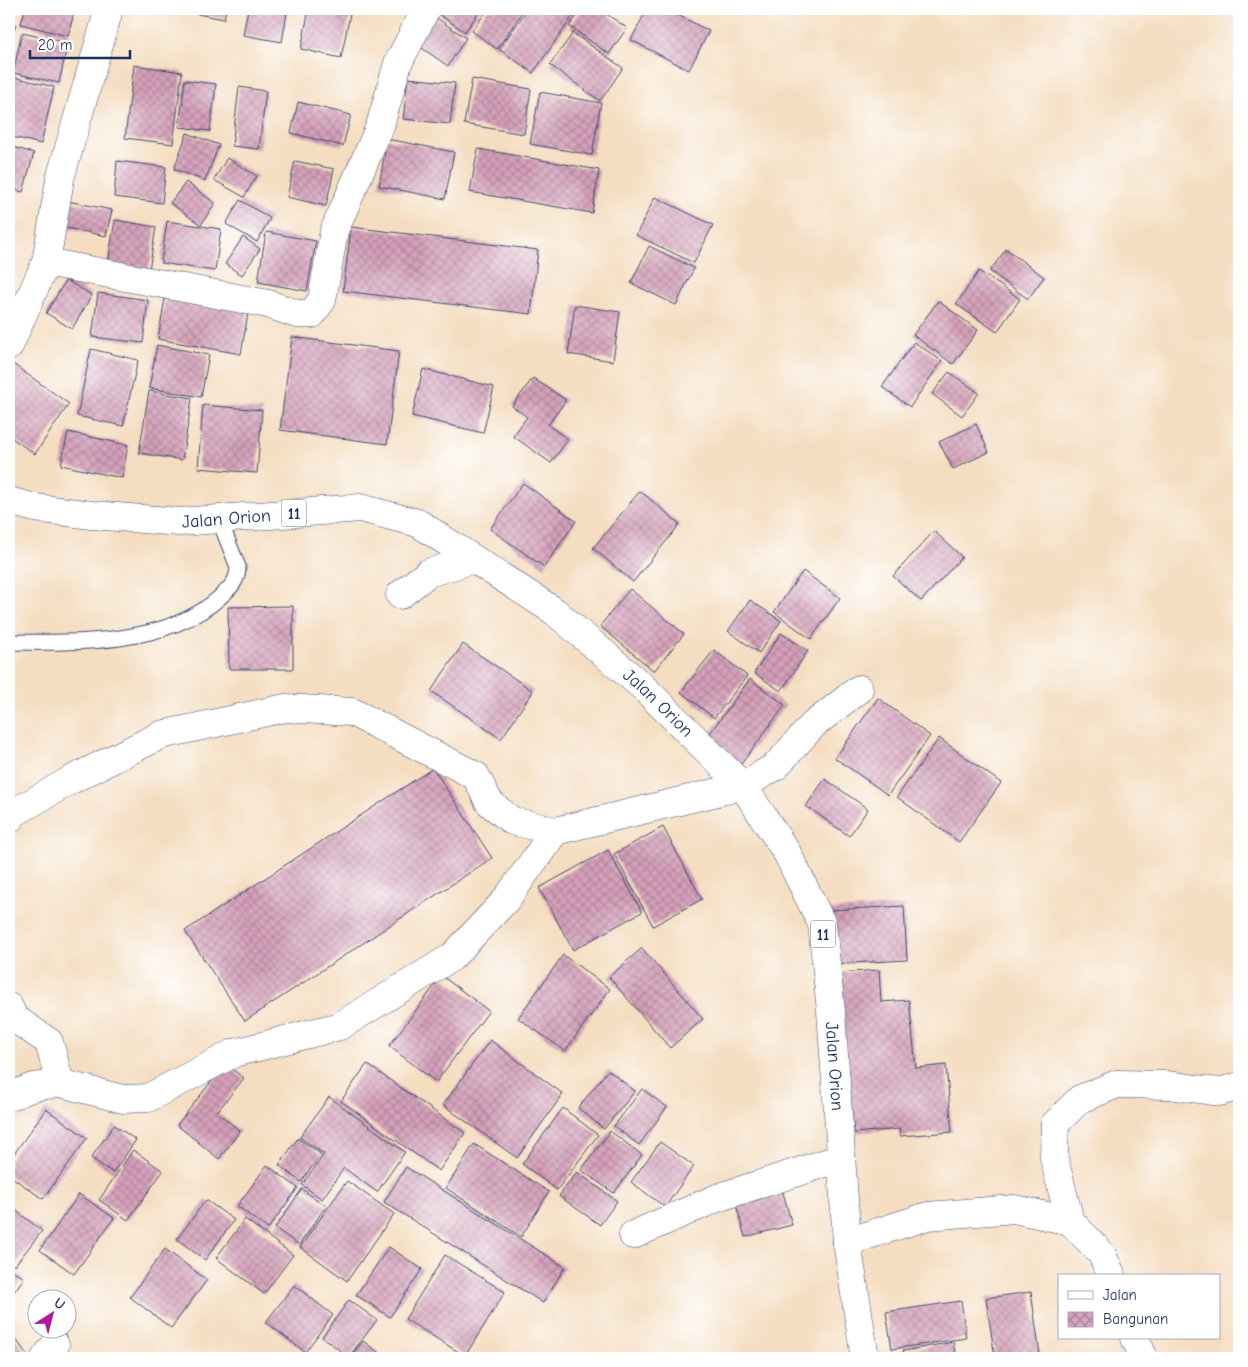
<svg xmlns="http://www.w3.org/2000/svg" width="1248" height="1367" font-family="'Comic Neue',sans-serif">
  <defs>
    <pattern id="building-cross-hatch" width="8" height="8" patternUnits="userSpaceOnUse" patternTransform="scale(1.25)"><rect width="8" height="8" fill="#d6a1ba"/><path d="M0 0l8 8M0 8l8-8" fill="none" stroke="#ad849a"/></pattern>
  </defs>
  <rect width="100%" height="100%" fill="#fff"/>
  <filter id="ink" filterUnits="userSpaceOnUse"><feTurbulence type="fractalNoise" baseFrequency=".02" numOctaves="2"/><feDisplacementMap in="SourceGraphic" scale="10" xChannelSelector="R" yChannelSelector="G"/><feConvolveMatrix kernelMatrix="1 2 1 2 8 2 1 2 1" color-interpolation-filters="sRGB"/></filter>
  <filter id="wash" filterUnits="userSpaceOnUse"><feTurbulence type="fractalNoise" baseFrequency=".0096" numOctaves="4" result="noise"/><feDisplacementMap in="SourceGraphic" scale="20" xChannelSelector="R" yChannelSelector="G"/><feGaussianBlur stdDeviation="1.12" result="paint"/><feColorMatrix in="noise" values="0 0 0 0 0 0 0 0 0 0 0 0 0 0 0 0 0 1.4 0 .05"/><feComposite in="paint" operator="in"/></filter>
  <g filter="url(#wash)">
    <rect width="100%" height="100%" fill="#f4ddc0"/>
    <g id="blocks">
      <g fill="url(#building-cross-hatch)">
        <path d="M25 9H75L68 36 21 24Z"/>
        <path d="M171 9H189L188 13Z"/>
        <path d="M193 9H226L224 19 192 13Z"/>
        <path d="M248 9H267L287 13 282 42 243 35Z"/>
        <path d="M309 9H351L341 58 301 49Z"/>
        <path d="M431 9H481L465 32Z"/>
        <path d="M488 9 524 10 497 49 472 31Z"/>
        <path d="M528 9H578L533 73 499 49Z"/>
        <path d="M582 9H599L627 28 609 54 569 26Z"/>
        <path d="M647 9H666L709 31 689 70 631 40Z"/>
        <path d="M432 15 466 38 448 66 413 42Z"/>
        <path d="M9 22 16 24 9 49Z"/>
        <path d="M22 33 68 43 59 83 13 73Z"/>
        <path d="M573 33 623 68 600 101 550 65Z"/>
        <path d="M134 65 182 72 173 144 125 138Z"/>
        <path d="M9 76 54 87 41 144 9 136Z"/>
        <path d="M408 78 455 83 450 124 403 119Z"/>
        <path d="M472 79 531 89 524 134 464 124Z"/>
        <path d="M185 80 216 84 210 131 179 127Z"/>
        <path d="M239 87 266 91 259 149 232 146Z"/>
        <path d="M540 92 601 103 592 155 530 144Z"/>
        <path d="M298 102 351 115 343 146 291 133Z"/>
        <path d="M187 133 219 145 205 181 174 169Z"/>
        <path d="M387 139 454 152 445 199 379 186Z"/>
        <path d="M9 146 34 153 23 192 9 188Z"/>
        <path d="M478 149 599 170 592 213 470 192Z"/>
        <path d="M227 158 257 176 244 197 214 180Z"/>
        <path d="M117 161 166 167 162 203 114 197Z"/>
        <path d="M295 161 334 169 326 206 287 197Z"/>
        <path d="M186 182 215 203 201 225 170 203Z"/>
        <path d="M9 192 16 194 9 216Z"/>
        <path d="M655 197 713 225 694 263 636 235Z"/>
        <path d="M240 200 270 218 257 242 226 224Z"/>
        <path d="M67 201 112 210 106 236 62 227Z"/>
        <path d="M115 220 156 227 149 270 108 263Z"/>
        <path d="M167 221 221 229 215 271 161 263Z"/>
        <path d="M351 227 538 250 531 314 343 291Z"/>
        <path d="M266 232 316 241 307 291 258 282Z"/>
        <path d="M243 237 260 249 242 275 225 264Z"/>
        <path d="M649 246 694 268 676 305 631 283Z"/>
        <path d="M1006 249 1044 277 1028 299 990 271Z"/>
        <path d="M979 271 1020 299 997 332 956 304Z"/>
        <path d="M66 280 92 295 72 329 46 313Z"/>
        <path d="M98 293 148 300 143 343 92 337Z"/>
        <path d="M166 293 249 307 241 354 158 339Z"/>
        <path d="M938 301 978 330 953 364 913 335Z"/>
        <path d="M575 305 620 312 613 361 568 354Z"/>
        <path d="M292 337 399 351 387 444 280 430Z"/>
        <path d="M914 342 942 361 910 407 882 387Z"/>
        <path d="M157 345 209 355 201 397 149 388Z"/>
        <path d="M91 349 138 360 123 426 77 416Z"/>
        <path d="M13 364 69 404 35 454 9 436V370Z"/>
        <path d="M423 369 494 387 483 433 412 416Z"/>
        <path d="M949 372 979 393 962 416 932 394Z"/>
        <path d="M533 378 566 400 548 425 568 439 551 463 513 436 527 417 512 406Z"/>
        <path d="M149 391 192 398 182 460 139 453Z"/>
        <path d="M203 405 262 410 257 473 198 468Z"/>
        <path d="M976 424 989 452 953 469 939 442Z"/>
        <path d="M68 432 128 445 122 478 61 465Z"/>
        <path d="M523 483 576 521 544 567 490 529Z"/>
        <path d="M640 491 680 524 633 582 593 548Z"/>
        <path d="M934 531 962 557 921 601 893 576Z"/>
        <path d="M803 571 840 598 811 639 774 612Z"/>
        <path d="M630 589 684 634 654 671 600 626Z"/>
        <path d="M750 600 781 621 759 653 728 631Z"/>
        <path d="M293 606V669H229L228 607Z"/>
        <path d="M781 633 808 651 781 691 754 673Z"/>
        <path d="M463 644 533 691 501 739 431 691Z"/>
        <path d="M714 650 747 676 714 718 681 692Z"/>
        <path d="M750 679 785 705 739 767 704 741Z"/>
        <path d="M878 698 930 736 888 795 835 758Z"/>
        <path d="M939 738 1001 783 959 842 897 797Z"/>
        <path d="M433 768 492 858 245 1021 185 931Z"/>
        <path d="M825 779 868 809 849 836 806 806Z"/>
        <path d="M663 827 702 899 653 926 614 854Z"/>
        <path d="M608 850 642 912 573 950 539 888Z"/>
        <path d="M904 906 907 960 832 964 830 910Z"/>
        <path d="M642 948 703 1019 670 1048 609 977Z"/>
        <path d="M563 955 610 989 565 1051 518 1018Z"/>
        <path d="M879 970 881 1002 909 1000 916 1068 946 1065 952 1132 900 1136 899 1129 854 1133 839 973Z"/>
        <path d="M442 976 489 1011 436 1082 389 1046Z"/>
        <path d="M490 1040 563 1094 517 1158 443 1105Z"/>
        <path d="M225 1064 244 1078 217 1112 240 1131 219 1159 177 1125Z"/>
        <path d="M367 1064 465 1133 439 1171 341 1101Z"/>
        <path d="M608 1070 635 1091 604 1129 578 1108Z"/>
        <path d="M642 1089 667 1107 639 1145 614 1126Z"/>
        <path d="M329 1097 405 1152 377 1192 344 1168 322 1199 302 1185 324 1154 300 1137Z"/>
        <path d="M563 1108 598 1135 557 1190 522 1164Z"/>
        <path d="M46 1109 87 1138 43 1199 9 1175V1161Z"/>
        <path d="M114 1125 136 1140 113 1173 91 1158Z"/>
        <path d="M610 1131 642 1155 614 1193 581 1170Z"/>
        <path d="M298 1138 321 1154 301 1182 279 1165Z"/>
        <path d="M660 1142 694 1166 665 1207 631 1182Z"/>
        <path d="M474 1144 549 1192 521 1237 446 1188Z"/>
        <path d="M133 1150 163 1171 128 1220 99 1200Z"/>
        <path d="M267 1165 298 1188 268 1229 237 1206Z"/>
        <path d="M406 1167 565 1267 543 1303 384 1202Z"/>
        <path d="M577 1172 617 1201 600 1225 559 1196Z"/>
        <path d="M347 1181 394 1214 347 1281 300 1247Z"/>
        <path d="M302 1189 326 1206 299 1245 275 1228Z"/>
        <path d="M782 1189 792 1225 745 1237 735 1201Z"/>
        <path d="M79 1194 114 1218 74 1274 40 1250Z"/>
        <path d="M206 1200 234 1220 205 1260 177 1239Z"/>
        <path d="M9 1205 42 1231 14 1266 9 1262Z"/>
        <path d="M245 1219 293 1255 264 1294 216 1258Z"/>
        <path d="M389 1247 422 1269 390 1317 356 1295Z"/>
        <path d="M165 1249 207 1280 171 1328 130 1297Z"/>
        <path d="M445 1255 505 1292 465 1356 405 1319Z"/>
        <path d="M9 1268 24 1278 9 1299Z"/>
        <path d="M294 1285 333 1315 305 1352 266 1322Z"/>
        <path d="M1031 1292 1040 1355 995 1358 986 1298Z"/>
        <path d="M349 1300 377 1320 349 1357 322 1337Z"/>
        <path d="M961 1301 966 1338 892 1349 886 1312Z"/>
        <path d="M9 1329 29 1358H9Z"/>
        <path d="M363 1341 386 1358H350Z"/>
        <path d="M953 1342 956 1358H904L903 1351Z"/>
      </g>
    </g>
  </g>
  <g filter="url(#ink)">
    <use href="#blocks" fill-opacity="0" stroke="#3c496d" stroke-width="1"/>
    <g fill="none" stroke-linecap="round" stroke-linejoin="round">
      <g stroke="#3c496d" stroke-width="17">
        <path id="service" d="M9 642C75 643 167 645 219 598 229 589 238 582 238 567L219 519"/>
      </g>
      <g stroke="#3c496d" stroke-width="29">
        <g id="minor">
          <path d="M46 262 268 304 297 314H312L322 300 334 231 380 126 398 63 426 9"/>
          <path d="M9 346 46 262 60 179 109 9"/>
          <path d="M400 595 428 573 474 559"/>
          <path d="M9 820 12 814 71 780 161 735 285 708 352 712 476 776 489 802 512 821 555 831 743 786 776 766 813 725 859 689"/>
          <path d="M9 1007 14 1018 49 1042 60 1083"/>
          <path d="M9 1097 33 1087 60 1083 123 1099 148 1098 234 1053 340 1026 452 957 505 901 555 831"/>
          <path d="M1070 1221 1054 1158 1055 1124 1080 1099 1117 1084 1168 1085 1220 1092 1239 1086"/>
          <path d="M633 1235 717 1198 841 1158"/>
          <path d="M847 1242 928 1216 1014 1209 1070 1221 1101 1253 1112 1276"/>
          <path d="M1135 1338 1144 1358"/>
          <path d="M45 1358 55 1345"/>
        </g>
      </g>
      <g stroke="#3c496d" stroke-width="29">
        <g id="trunk">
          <path id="s1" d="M9 501 35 508 92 515 180 522 360 508 418 523 554 611 643 687 743 786 787 853 822 924 831 1011 847 1242 865 1358"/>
        </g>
      </g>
      <use href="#service" stroke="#fff" stroke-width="15"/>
      <use href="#minor" stroke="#fff" stroke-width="28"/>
      <use href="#trunk" stroke="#fff" stroke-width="28"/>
    </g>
  </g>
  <g text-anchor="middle" stroke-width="4" stroke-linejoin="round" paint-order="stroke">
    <g fill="#fff" stroke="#5f6d8e" stroke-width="1">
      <rect x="281.5" y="499.5" width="25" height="27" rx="4"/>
      <rect x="810.5" y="920.5" width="25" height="27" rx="4"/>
    </g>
    <g font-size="16" font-weight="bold" fill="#1b2f5e">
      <text x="294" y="519">11</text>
      <text x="823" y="940">11</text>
    </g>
    <g font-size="18" fill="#1b2f5e" stroke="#fff">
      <text dy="6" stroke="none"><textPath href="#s1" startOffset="219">Jalan Orion</textPath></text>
      <text dy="6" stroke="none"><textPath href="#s1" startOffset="714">Jalan Orion</textPath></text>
      <text dy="6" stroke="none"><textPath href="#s1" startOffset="1135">Jalan Orion</textPath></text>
    </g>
  </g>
  <rect width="1248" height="1367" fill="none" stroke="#fff" stroke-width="30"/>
  <rect x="1058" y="1274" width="162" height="65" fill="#ffffff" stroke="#a4acbf"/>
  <rect x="1068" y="1291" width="25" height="8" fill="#ffffff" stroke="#a4acbf"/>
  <text x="1103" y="1300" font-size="15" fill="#1b2f5e">Jalan</text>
  <rect x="1068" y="1312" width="25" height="15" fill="url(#building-cross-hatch)" stroke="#a4acbf"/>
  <text x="1103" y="1324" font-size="15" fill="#1b2f5e">Bangunan</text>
  <g transform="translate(52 1314) rotate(36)"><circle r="24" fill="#ffffff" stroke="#a4acbf"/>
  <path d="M0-4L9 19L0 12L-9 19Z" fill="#b5179e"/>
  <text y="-8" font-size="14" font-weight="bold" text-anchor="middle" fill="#1b2f5e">U</text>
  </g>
  <path d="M30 50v8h100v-8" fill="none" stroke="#1b2f5e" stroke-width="2.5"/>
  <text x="38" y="50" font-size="15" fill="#1b2f5e" stroke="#ffffff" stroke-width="4" paint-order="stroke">20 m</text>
</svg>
